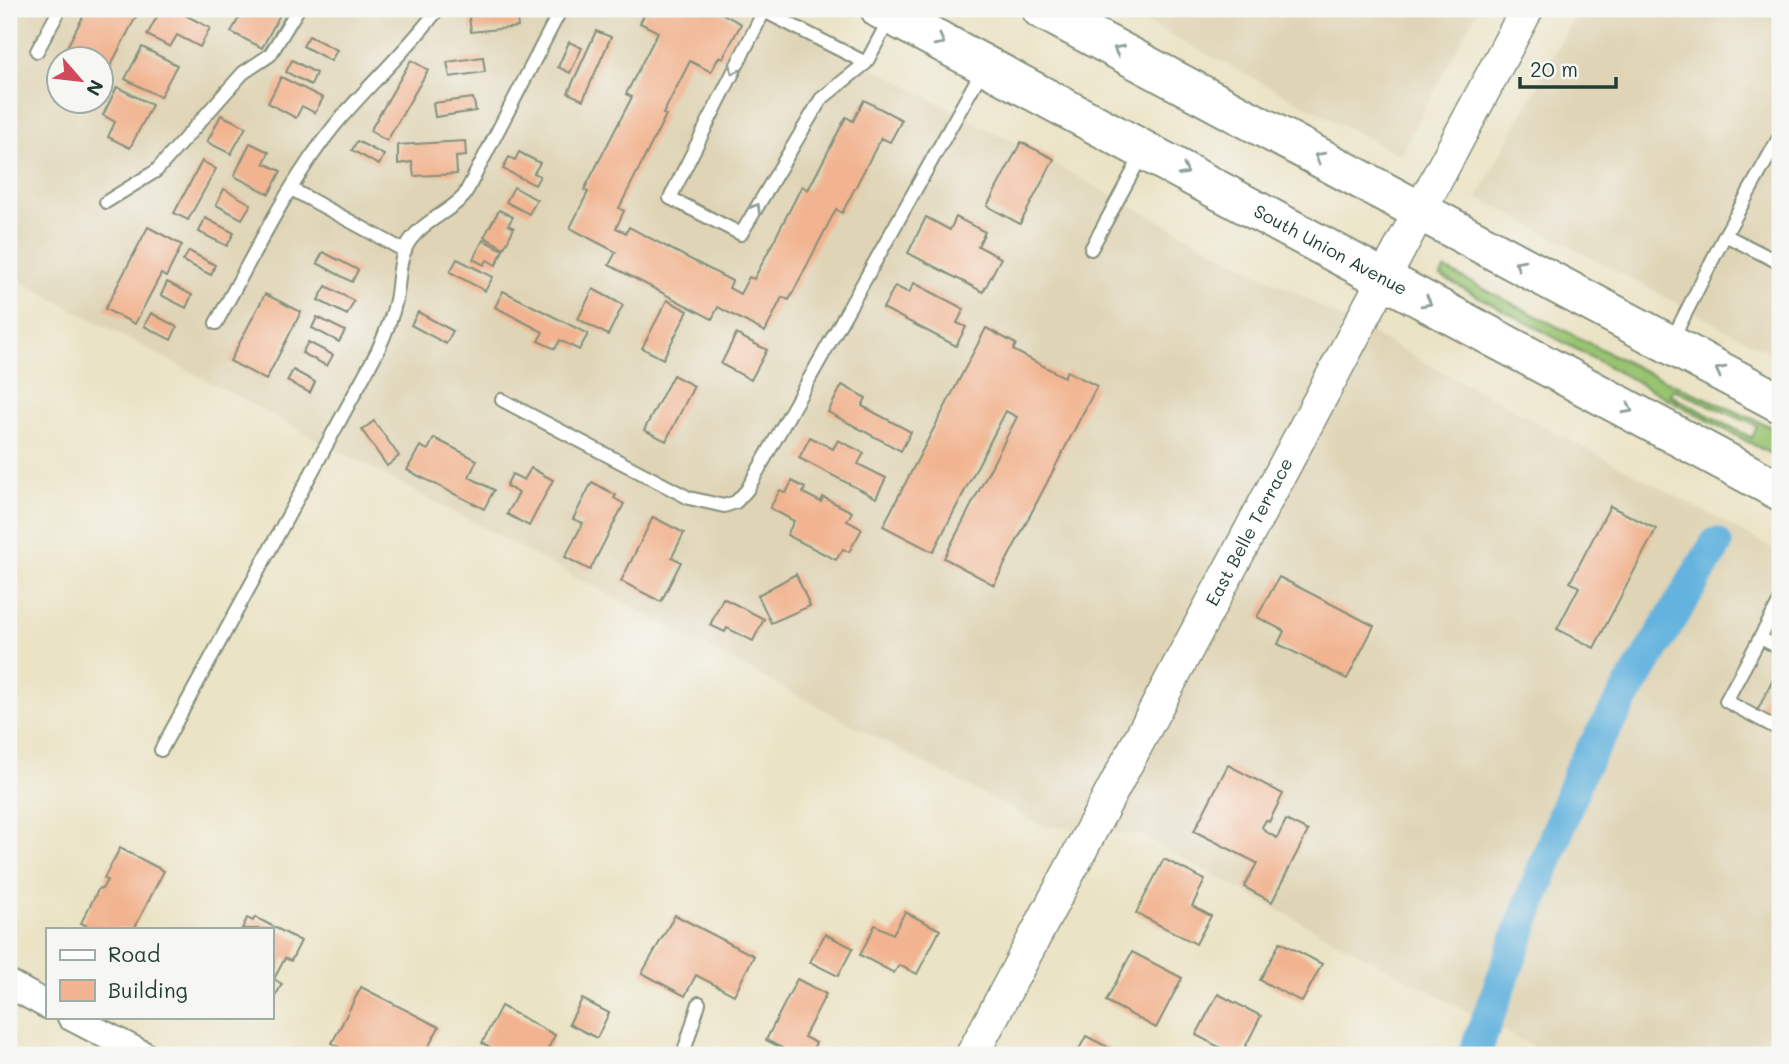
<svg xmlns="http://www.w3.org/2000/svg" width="1789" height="1064" font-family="Mali,sans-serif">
  <rect width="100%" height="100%" fill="#f6f6f2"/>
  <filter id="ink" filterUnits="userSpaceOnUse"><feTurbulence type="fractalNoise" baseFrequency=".0143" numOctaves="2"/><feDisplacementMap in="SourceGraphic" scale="14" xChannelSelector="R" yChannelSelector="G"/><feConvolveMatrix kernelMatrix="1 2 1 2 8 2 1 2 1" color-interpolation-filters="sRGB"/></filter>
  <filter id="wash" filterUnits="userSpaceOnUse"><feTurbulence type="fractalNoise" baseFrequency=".00686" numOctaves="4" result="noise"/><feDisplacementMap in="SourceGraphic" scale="28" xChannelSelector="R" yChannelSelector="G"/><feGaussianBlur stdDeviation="1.57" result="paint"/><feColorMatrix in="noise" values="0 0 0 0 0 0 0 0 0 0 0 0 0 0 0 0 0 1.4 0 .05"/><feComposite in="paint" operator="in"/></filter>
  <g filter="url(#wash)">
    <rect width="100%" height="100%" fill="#ebe3c5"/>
    <g fill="#dfd4b5" fill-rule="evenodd">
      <path d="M9 9H763L1780 552V1055H1529L1532 1046 1139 835 1043 826 9 275ZM60 60H102V102H60Z"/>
      <path d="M1121 9H1478L1400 155Z"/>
      <path d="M1578 9H1780V358L1478 197Z"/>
    </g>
    <path fill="#98c370" stroke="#5c8052" stroke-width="2" fill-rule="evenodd" d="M1445 269 1640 369 1780 431V459L1440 276ZM1673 389 1757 426 1752 438 1670 395Z"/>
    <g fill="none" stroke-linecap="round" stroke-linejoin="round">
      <path stroke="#64b3de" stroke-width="33" d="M1474 1055 1581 768 1716 544"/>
    </g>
    <g id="blocks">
      <g fill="#f2b490">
        <path d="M87 9H140L102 82V60H60Z"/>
        <path d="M161 9H174L210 28 200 47 177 35 170 47 147 35Z"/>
        <path d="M244 9H283L262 48 231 32Z"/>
        <path d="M647 9 653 13 656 9H714L741 24 723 58 719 57 711 72 690 61 663 114 666 115 619 208 624 211 616 228 626 233 629 227 732 281 729 288 740 294 749 277 754 279 802 186 808 190 846 117 853 121 864 100 902 120 890 142 881 138 842 213 836 209 789 300 782 297 765 332 718 307 712 319 609 265 616 252 570 228 588 192 584 190 632 97 626 94 658 32 640 23Z"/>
        <path d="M516 10 518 27 471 32 469 16Z"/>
        <path d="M596 31 611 37 583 100 568 93Z"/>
        <path d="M309 36 337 50 331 61 303 46Z"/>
        <path d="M569 42 582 48 570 73 558 67Z"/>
        <path d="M142 47 177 65 160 97 125 79Z"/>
        <path d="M483 57 485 72 450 77 447 62Z"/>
        <path d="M292 60 316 73 311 85 286 72Z"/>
        <path d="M411 60 428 70 387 141 370 131Z"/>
        <path d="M281 77 323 98 315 113 302 106 296 118 268 103Z"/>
        <path d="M117 87 152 105 130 148 108 137 115 122 103 115Z"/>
        <path d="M473 98 476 111 435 117 433 103Z"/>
        <path d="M221 115 246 127 231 154 207 142Z"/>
        <path d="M357 141 384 155 379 165 352 150Z"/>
        <path d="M465 141 466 156 456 157 457 174 414 176 412 162 398 164V145Z"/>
        <path d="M1021 142 1054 159 1020 224 987 206Z"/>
        <path d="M250 143 269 152 264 163 281 171 269 194 234 176Z"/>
        <path d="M519 152 540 163 534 173 540 176 535 185 503 169 509 157 515 160Z"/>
        <path d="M202 161 216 169 188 220 174 213Z"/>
        <path d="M514 187 537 200 529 214 506 202Z"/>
        <path d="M224 189 251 204 242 219 216 205Z"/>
        <path d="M499 210 513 217 508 225 514 228 504 248 484 237Z"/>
        <path d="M926 217 950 230 956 217 985 232 978 246 1001 258 983 292 908 253Z"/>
        <path d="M205 218 234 233 227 246 199 232Z"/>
        <path d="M148 227 182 245 166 277 161 274 135 324 105 309Z"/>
        <path d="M483 240 503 250 496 265 487 260 484 265 473 259Z"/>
        <path d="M189 251 215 265 211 275 183 261Z"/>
        <path d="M323 252 358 270 352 282 317 263Z"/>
        <path d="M457 259 493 277 485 291 450 272Z"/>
        <path d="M167 282 192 295 186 308 161 295Z"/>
        <path d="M914 283 964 309 957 323 966 327 956 346 883 308 895 286 909 293Z"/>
        <path d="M326 286 354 301 347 315 318 300Z"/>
        <path d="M593 289 623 305 608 335 578 319Z"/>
        <path d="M503 291 588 334 579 350 560 340 555 349 538 341 543 332 495 307Z"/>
        <path d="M265 294 301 312 266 380 230 361Z"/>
        <path d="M667 300 688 311 663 359 642 348Z"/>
        <path d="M418 312 453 331 446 344 411 325Z"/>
        <path d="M151 313 177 327 171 340 144 326Z"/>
        <path d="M317 317 345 331 339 342 312 328Z"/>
        <path d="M986 328 1016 344 1013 350 1064 377 1067 371 1097 386 994 585 944 558 1017 417 1006 411 933 552 883 526Z"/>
        <path d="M736 334 767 350 751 380 721 364Z"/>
        <path d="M308 342 333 355 327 366 302 353Z"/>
        <path d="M293 370 315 382 310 393 287 381Z"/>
        <path d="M673 375 694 386 666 441 644 430Z"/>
        <path d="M842 385 866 398 862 406 911 432 901 451 828 412Z"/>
        <path d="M374 421 399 456 387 466 362 430Z"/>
        <path d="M810 437 833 449 838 440 864 453 858 464 886 478 876 498 799 458Z"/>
        <path d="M434 438 477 460 469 477 494 490 484 509 407 470 420 446 428 450Z"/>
        <path d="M531 468 553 480 529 526 507 514 519 493 506 486 512 474 524 480Z"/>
        <path d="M792 481 805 488 803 493 821 502 823 497 852 512 847 521 862 529 849 552 843 549 836 560 787 535 794 521 770 508 780 490 786 493Z"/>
        <path d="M592 482 616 495 614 498 624 504 590 570 565 557 583 523 573 519Z"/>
        <path d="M1610 506 1656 529 1594 648 1557 629 1579 587 1570 582Z"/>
        <path d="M653 517 684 533 672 557 681 562 661 602 621 581Z"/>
        <path d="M796 574 810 606 771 623 758 595Z"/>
        <path d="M1279 577 1374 626 1347 679 1278 644 1284 631 1257 617Z"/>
        <path d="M723 598 764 619 753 641 727 628 725 632 710 625Z"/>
        <path d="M1775 676 1780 679V723L1757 711Z"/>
        <path d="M1228 765 1283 794 1269 822 1266 820 1262 827 1265 831 1277 838 1286 820 1308 831 1272 902 1244 887 1257 863 1194 831Z"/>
        <path d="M120 848 164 871 134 929H93L81 923 99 888 102 889 107 880 104 878Z"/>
        <path d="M1164 859 1205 880 1192 906 1211 916 1196 944 1136 913Z"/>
        <path d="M905 912 940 930 917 974 899 965 894 973 860 955 875 925 893 934Z"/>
        <path d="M675 915 754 956 734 995 696 975 685 996 642 973Z"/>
        <path d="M255 917 301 941 291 961 285 958 274 979 282 984 271 1004V929H242L247 918 253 921Z"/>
        <path d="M825 934 853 948 838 976 810 962Z"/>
        <path d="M1280 942 1322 964 1302 1002 1260 980Z"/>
        <path d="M1132 952 1182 978 1156 1028 1106 1001Z"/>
        <path d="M797 979 826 994 804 1037 816 1043 810 1055H796L766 1040Z"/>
        <path d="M361 987 439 1027 424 1055H342L345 1051 332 1043Z"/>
        <path d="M1218 994 1261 1016 1241 1055H1234L1196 1035Z"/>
        <path d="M582 999 609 1013 597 1038 569 1024Z"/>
        <path d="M501 1006 555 1035 545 1055H504L482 1043Z"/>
        <path d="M1086 1036 1123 1055H1076Z"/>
      </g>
    </g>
  </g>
  <g filter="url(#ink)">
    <use href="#blocks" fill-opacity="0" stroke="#85907c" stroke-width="2"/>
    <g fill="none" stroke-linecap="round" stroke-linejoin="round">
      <g stroke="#85907c" stroke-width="16">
        <g id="service">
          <path d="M765 9 670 198 741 234 821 99 866 63 890 18"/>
          <path d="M764 11 866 63"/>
          <path d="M37 51 60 9"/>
          <path d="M293 190 405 251"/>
          <path d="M106 202 156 171 243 73 270 55 298 9"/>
          <path d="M1725 235 1780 136"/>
          <path d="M1091 249 1143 153"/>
          <path d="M216 323C253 257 287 184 335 125 368 85 407 51 438 9"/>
          <path d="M1671 342 1725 235 1780 263"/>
          <path d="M502 400 689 498 724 506 736 502 747 490 983 69"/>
          <path d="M1780 601 1726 701 1780 730"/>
          <path d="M1760 638 1780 648"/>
          <path d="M161 750 377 352C385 335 392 318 396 300 400 280 398 259 409 242 422 222 448 213 464 196L561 9"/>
          <path d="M683 1055 699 1003"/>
        </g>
      </g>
      <g stroke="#85907c" stroke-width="30">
        <g id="minor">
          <path d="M9 984 47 1005"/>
          <path d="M71 1017 144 1055"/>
        </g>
      </g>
      <g stroke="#85907c" stroke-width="35">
        <g id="tertiary">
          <path id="s1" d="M972 1055 1527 9"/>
        </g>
      </g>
      <g stroke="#85907c" stroke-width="42">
        <g id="primary">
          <path id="s2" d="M880 9 1780 491"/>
          <path d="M1041 9 1780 403"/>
        </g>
      </g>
      <use href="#service" stroke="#fff" stroke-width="12"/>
      <use href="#minor" stroke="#fff" stroke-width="26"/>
      <use href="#tertiary" stroke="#fff" stroke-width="32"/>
      <use href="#primary" stroke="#fff" stroke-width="38"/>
    </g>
    <defs><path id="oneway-chevron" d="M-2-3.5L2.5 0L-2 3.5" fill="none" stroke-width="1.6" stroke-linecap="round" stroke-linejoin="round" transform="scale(1.75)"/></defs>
    <g stroke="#8f9e9a">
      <use href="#oneway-chevron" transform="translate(940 41) rotate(28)"/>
      <use href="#oneway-chevron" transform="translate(1118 50) rotate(-152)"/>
      <use href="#oneway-chevron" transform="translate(734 70) rotate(116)"/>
      <use href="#oneway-chevron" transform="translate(1319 157) rotate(-152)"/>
      <use href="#oneway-chevron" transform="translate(1184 171) rotate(28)"/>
      <use href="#oneway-chevron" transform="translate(756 208) rotate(-59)"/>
      <use href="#oneway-chevron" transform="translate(1519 264) rotate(-152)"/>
      <use href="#oneway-chevron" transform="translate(1427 302) rotate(28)"/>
      <use href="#oneway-chevron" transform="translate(1720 371) rotate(-152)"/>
      <use href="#oneway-chevron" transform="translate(1628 409) rotate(28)"/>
    </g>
  </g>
  <g text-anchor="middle" stroke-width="5" stroke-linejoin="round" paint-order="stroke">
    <g font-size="18" fill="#1f3d34" stroke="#f6f6f2">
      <text dy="6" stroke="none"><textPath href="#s2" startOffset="511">South Union Avenue</textPath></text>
      <text dy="6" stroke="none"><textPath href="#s1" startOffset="592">East Belle Terrace</textPath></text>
    </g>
  </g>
  <rect width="1789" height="1064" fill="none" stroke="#f6f6f2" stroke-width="35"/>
  <rect x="46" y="928" width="228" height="91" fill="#f6f6f2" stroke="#a0aca6" stroke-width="2"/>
  <rect x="60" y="950" width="35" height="10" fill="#ffffff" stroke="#a0aca6" stroke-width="2"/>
  <text x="108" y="962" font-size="21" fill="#1f3d34">Road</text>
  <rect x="60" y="980" width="35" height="21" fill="#f2b490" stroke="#a0aca6" stroke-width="2"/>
  <text x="108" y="998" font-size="21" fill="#1f3d34">Building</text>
  <g transform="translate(80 80) rotate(118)"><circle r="33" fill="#f6f6f2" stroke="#a0aca6" stroke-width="2"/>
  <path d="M0-5L12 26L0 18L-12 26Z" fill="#d1495b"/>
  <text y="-10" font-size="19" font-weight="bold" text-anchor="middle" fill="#1f3d34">N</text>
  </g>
  <path d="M1520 77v10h96v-10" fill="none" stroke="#1f3d34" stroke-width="3.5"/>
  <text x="1530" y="77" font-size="21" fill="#1f3d34" stroke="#f6f6f2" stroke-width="5" paint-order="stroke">20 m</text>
</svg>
